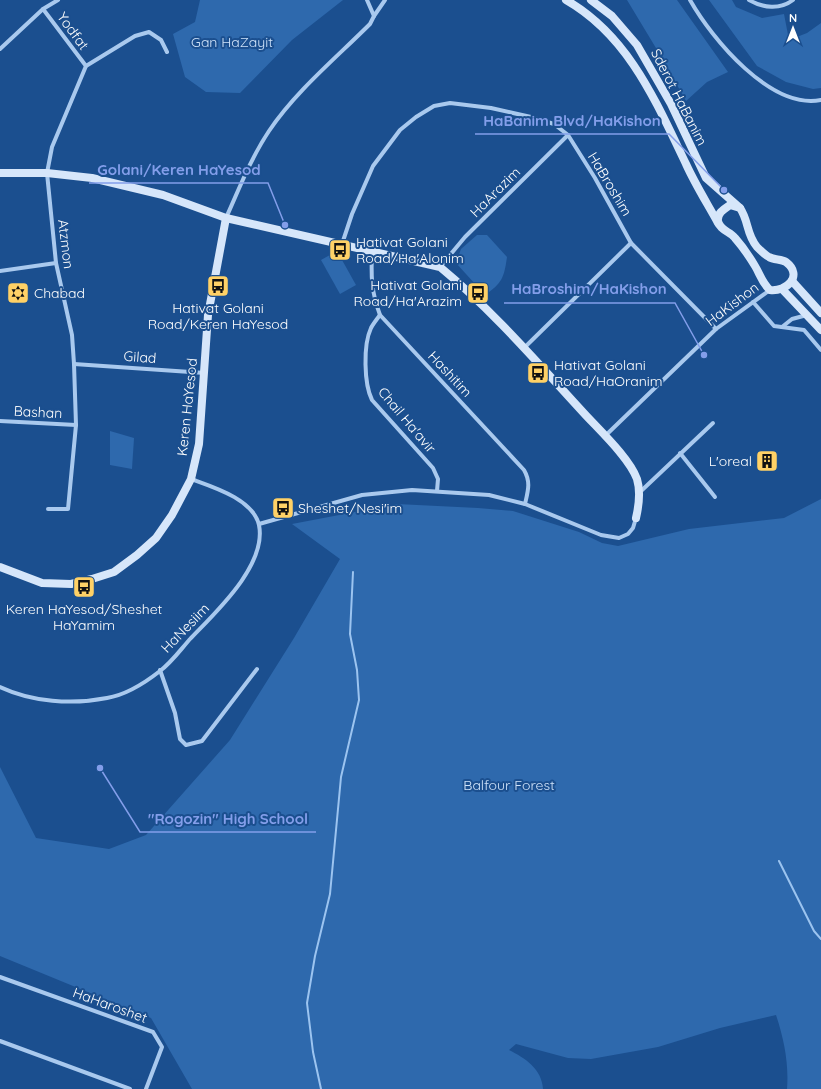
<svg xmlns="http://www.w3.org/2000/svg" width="821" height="1089" font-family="Quicksand,sans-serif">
  <rect width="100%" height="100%" fill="#1b4f8f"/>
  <g fill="#2e69ad">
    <path d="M200 0H343L292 40 240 93 206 92 185 77 173 34 195 22Z"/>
    <path d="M627 0H677L728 72 707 82 686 101 662 58Z"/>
    <path d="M709 0H732L736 7 762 18 784 14 789 40 807 33 821 23V88L813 89 786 82 757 66Z"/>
    <path d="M477 235H487L507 257C504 278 502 283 485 295L456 263 461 249Z"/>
    <path d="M337 251 356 285 340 294 321 260Z"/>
    <path d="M110 431 134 438 132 469 110 465Z"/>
    <path d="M821 499V1089H787C789 1064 784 1039 776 1015L720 1028 658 1047 591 1059 568 1058 516 1044 509 1050C525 1058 542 1069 543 1089H192L151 1018 0 956V767L36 838 109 849 146 835 230 740 294 638 340 559 292 524 397 504 478 508 513 511 579 532 602 543 618 546 689 529 784 518Z"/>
  </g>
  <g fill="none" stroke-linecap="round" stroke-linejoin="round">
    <g stroke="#9cc4f0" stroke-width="2">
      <path d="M779 861 814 931 821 939"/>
      <path d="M321 1089 313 1052 307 1003 315 956 330 894 341 777 359 700 357 670 350 634 353 572"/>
    </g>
    <g stroke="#a9c9ee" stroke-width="4">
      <path d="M367 0 374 16 385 0"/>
      <path d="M690 0C712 39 771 110 821 100"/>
      <path d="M749 0C763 8 780 10 793 0"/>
      <path d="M43 9 86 66"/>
      <path d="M0 49 43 9 58 0"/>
      <path d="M226 218C239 189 251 158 269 131 296 91 336 58 370 24L374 16"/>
      <path d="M342 244 352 214 373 166 400 130 416 117 434 106 450 103 491 108 531 117 554 124 568 135 595 178 631 243 716 329"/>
      <path d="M372 251C371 276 371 291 380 315L524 470C531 482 528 491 525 504"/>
      <path d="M440 267 465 237 568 135"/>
      <path d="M0 271 56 263"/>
      <path d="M753 302 774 326 804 330 821 350"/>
      <path d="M380 315C377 319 373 324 371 328 363 345 364 384 372 400L433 468 438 479 437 491"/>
      <path d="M782 327 792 319 807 315"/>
      <path d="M524 348 631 243"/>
      <path d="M74 364 205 373"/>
      <path d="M0 421 76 425"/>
      <path d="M605 436 716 329 770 290"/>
      <path d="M680 453 715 497"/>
      <path d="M640 492 713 423"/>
      <path d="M48 509H68L76 425 74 364 72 335 56 263 47 173 52 147 86 66 135 36 149 32 161 40 167 52"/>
      <path d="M259 524 362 495 412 490 489 495 525 504 601 535 619 538 628 534 633 528 636 518"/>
      <path d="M160 670 175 713 180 739 186 745 202 741 257 669"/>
      <path d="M0 687C32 702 72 705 107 698 125 695 146 682 160 671 172 662 181 649 191 638 216 612 267 565 259 525 253 499 213 487 191 479"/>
      <path d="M0 977 153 1032 162 1047 146 1089"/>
      <path d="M0 1041 130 1089"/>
    </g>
    <g stroke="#d6e6fa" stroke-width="8">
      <path d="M566 0C629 36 656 102 686 164 695 184 707 203 718 223"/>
      <path d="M591 0 612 16 637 45 671 104 706 178 740 208"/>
      <path d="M0 173H47L92 178 163 195 226 218 440 267C492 310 536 361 581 410 597 428 629 457 637 479 641 492 639 505 636 518"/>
      <path d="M730 205 740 208C749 221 746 234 757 247 760 250 765 255 769 257 774 260 781 259 786 262 804 276 786 292 770 290 762 283 760 274 755 266 749 256 743 247 735 238 730 231 720 231 718 221 717 213 724 209 730 205Z"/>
      <path d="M792 281 821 313"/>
      <path d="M782 289 821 330"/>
      <path d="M0 567 42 583 71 584 92 579 114 572 137 555 156 538 172 515 191 479 199 444 208 315 226 218"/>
    </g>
  </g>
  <defs>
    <g id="bus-square" transform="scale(1.15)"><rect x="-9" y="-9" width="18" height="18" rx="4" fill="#ffd166" stroke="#1b4f8f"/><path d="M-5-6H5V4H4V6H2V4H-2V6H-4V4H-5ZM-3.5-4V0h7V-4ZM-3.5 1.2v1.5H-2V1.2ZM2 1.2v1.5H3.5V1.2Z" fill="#111"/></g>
    <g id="synagogue-square" transform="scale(1.15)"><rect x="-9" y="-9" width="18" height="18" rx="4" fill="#ffd166" stroke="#1b4f8f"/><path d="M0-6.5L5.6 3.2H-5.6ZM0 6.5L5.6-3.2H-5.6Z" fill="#111"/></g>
    <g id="building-square" transform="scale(1.15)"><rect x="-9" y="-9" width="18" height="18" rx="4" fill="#ffd166" stroke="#1b4f8f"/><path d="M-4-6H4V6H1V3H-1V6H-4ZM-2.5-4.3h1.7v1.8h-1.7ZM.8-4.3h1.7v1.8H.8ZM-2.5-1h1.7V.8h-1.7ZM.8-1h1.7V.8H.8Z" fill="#111"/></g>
  </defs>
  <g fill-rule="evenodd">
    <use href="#bus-square" x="340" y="250"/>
    <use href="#bus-square" x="218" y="286"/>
    <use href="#synagogue-square" x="18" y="293"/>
    <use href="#bus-square" x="478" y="293"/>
    <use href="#bus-square" x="538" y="373"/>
    <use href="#building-square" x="767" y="461"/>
    <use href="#bus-square" x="283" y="508"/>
    <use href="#bus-square" x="84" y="587"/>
  </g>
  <g text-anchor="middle" stroke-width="4" stroke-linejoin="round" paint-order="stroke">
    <g font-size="14" fill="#fff" stroke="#1b4f8f">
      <text transform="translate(73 31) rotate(54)" y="5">Yodfat</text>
      <text transform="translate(679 97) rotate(63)" y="5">Sderot HaBanim</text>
      <text transform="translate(610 184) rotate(59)" y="5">HaBroshim</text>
      <text transform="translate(495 192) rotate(-45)" y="5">HaArazim</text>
      <text transform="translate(66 244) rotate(83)" y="5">Atzmon</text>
      <text transform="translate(732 304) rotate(-37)" y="5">HaKishon</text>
      <text transform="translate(140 357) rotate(4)" y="5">Gilad</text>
      <text transform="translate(450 374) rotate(47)" y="5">Hashitim</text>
      <text transform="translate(187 407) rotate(-84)" y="5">Keren HaYesod</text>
      <text transform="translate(38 412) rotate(3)" y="5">Bashan</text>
      <text transform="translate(407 420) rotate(50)" y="5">Chail Ha'avir</text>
      <text transform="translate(185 628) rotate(-46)" y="5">HaNesiim</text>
      <text transform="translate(110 1005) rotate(20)" y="5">HaHaroshet</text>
    </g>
    <g font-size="14" fill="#cfe3fa" stroke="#1b4f8f">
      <text x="232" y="47">Gan HaZayit</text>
      <text x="509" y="790">Balfour Forest</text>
    </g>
    <g font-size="14" fill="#fff" stroke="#1b4f8f" text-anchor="start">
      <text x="356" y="247">Hativat Golani<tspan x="356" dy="16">Road/Ha'Alonim</tspan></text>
      <text x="462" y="290" text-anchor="end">Hativat Golani<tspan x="462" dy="16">Road/Ha'Arazim</tspan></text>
      <text x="34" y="298">Chabad</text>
      <text x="218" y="313" text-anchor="middle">Hativat Golani<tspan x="218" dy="16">Road/Keren HaYesod</tspan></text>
      <text x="554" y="370">Hativat Golani<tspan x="554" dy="16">Road/HaOranim</tspan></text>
      <text x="752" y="466" text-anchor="end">L'oreal</text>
      <text x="298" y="513">Sheshet/Nesi'im</text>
      <text x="84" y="614" text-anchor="middle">Keren HaYesod/Sheshet<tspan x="84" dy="16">HaYamim</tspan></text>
    </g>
  </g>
  <path fill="none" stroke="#839eea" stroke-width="1.5" d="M724 190L669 134H475M285 225L268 183H89M704 355L675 303H504M100 768L140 832H316"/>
  <g fill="#839eea" stroke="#1b4f8f" stroke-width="1.5">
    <circle cx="724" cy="190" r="4"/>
    <circle cx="285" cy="225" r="4"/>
    <circle cx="704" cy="355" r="4"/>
    <circle cx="100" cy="768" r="4"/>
  </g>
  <g font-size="15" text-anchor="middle" font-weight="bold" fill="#839eea" stroke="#1b4f8f" stroke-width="4" stroke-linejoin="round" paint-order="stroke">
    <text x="572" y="126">HaBanim Blvd/HaKishon</text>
    <text x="179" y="175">Golani/Keren HaYesod</text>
    <text x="589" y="294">HaBroshim/HaKishon</text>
    <text x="228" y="824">"Rogozin" High School</text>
  </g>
  <g transform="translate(793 28)" stroke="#1b4f8f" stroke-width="3" paint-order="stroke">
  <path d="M0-3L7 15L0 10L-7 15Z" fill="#ffffff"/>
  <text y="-6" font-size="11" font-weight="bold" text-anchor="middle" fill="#ffffff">N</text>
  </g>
</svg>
